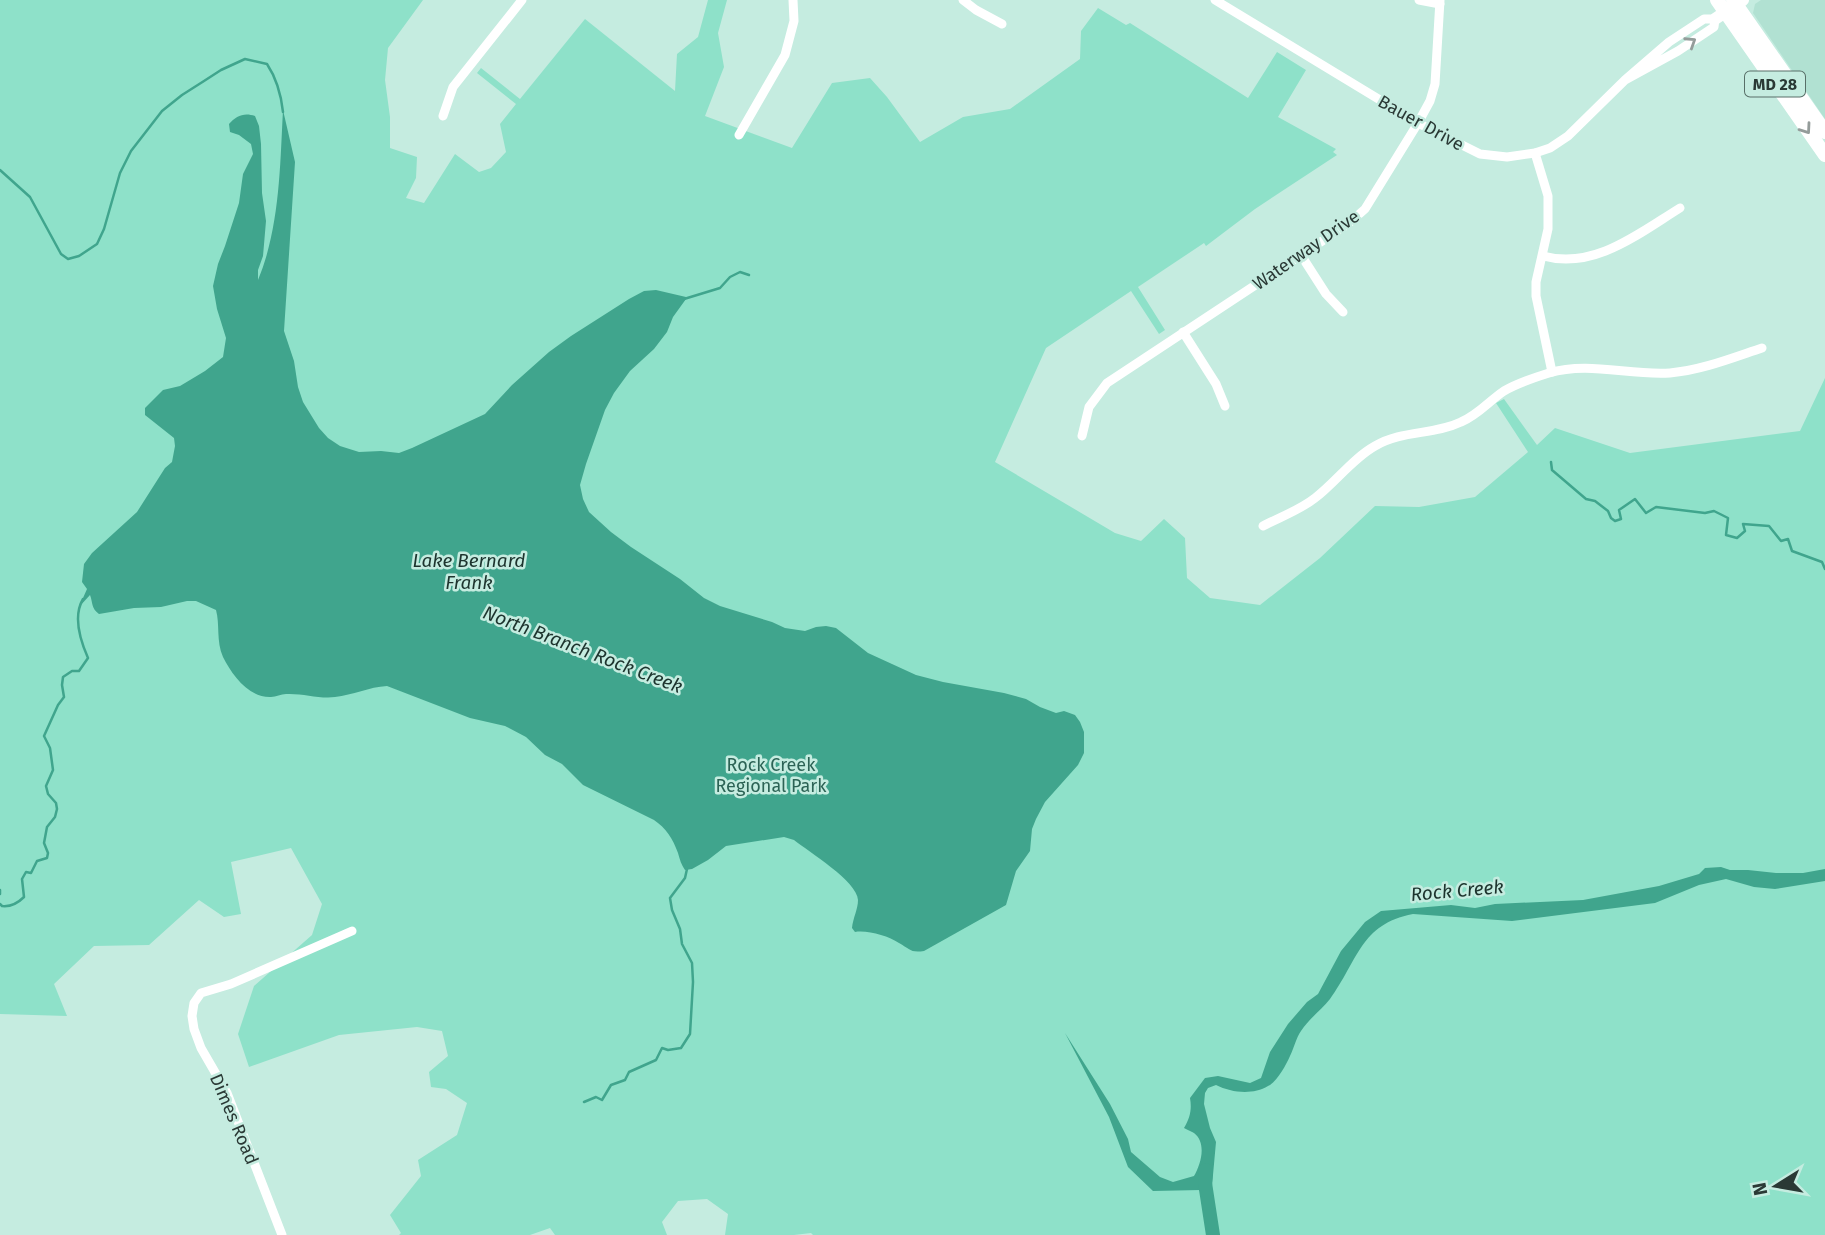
<svg xmlns="http://www.w3.org/2000/svg" width="1825" height="1235" font-family="'Fira Sans',sans-serif">
  <rect width="100%" height="100%" fill="#c5ece0"/>
  <path fill="#b1e1d2" d="M1761 0H1825V119L1753 13 1755 4Z"/>
  <path fill="#8ee1c9" d="M0 0H423L388 48 385 80 390 117V148L417 157 416 178 406 198 424 203 455 154 479 172 491 168 506 152 500 124 516 104 477 73 481 68 520 99 585 19 675 91 677 54 698 37 708 0H727L718 33 724 67 705 116 792 148 832 83 870 78 887 97 920 142 963 117 1010 109 1080 59 1081 31 1098 8 1126 25 1130 23 1248 98 1277 52 1306 70 1278 117 1336 149 1333 152 1337 155 1255 209 1206 246 1204 243 1138 287 1165 330 1159 334 1131 291 1046 348 995 462 1115 533 1141 541 1164 519 1185 538 1187 578 1210 598 1260 605 1320 558 1375 506 1419 507 1475 497 1528 452 1496 403 1504 399 1537 445 1555 428 1630 453 1800 431 1825 378V1235H813L811 1233 794 1235H725L728 1214 707 1199 678 1201 662 1222 667 1235H555L550 1228 530 1235H399L401 1233 390 1215 421 1176 418 1160 457 1135 467 1103 446 1089 431 1087 429 1072 448 1056 442 1031 417 1027 339 1035 249 1067 238 1034 254 986 312 935 322 904 291 848 231 862 241 914 224 917 199 900 149 945 94 946 54 984 67 1016 0 1014Z"/>
  <g fill="#40a58d">
    <path d="M283 110 295 162 284 331 294 361 298 387 303 402 319 428 328 438 340 446 359 452 381 451 399 453 412 448 485 414 512 385 549 352 571 336 629 299 644 291 656 290 686 297V299L673 317 667 332 654 349 630 371 614 393 605 410 586 464 580 485 583 499 589 512 611 532 631 547 680 579 704 598 720 606 772 622 785 628 805 631 816 627 826 626 836 628 868 653 916 675 943 682 1004 693 1026 699 1040 707 1056 713 1064 711 1075 715 1080 722 1084 732V753L1078 765 1045 802 1036 819 1032 829 1030 851 1016 871 1006 905 924 951C910 953 910 949 899 943 888 936 868 930 855 932L852 928C853 918 858 909 858 900 857 881 809 852 794 840L784 837 726 846 708 860 692 869 685 870C681 864 680 860 678 853 673 839 666 828 654 820L583 785 562 764 545 755 526 737 505 726 470 718 387 686C369 687 353 695 335 697 319 699 302 693 286 694 281 694 276 697 271 697 249 698 232 675 223 657 216 641 220 624 216 610L196 601H187L161 607 134 608 99 614C91 608 93 603 90 595L79 607 87 589 82 582 84 564 92 553 137 512 165 468 172 462 175 446 174 438 145 415V408L163 390 180 386 205 371 223 357 226 338 217 309 213 286 218 264 225 246 239 203 243 174 253 154 251 144 239 135 230 132 229 124C236 116 244 112 255 116L259 126 261 144 262 193 266 221 263 256 258 270V280C280 227 280 166 283 110Z"/>
    <path d="M1721 867 1730 870H1748L1776 873H1803L1825 869V881L1775 889 1754 887 1726 879 1699 885 1655 903 1512 921 1413 914C1360 924 1358 961 1330 999 1321 1010 1309 1019 1301 1031 1296 1038 1294 1048 1290 1056 1286 1065 1277 1082 1268 1086 1253 1095 1232 1093 1216 1085L1208 1088 1205 1093 1204 1104 1210 1128 1216 1142 1212 1186 1201 1190 1153 1191 1128 1167 1109 1117 1065 1033 1110 1104 1128 1139 1131 1152 1160 1177 1173 1182 1194 1176C1201 1164 1207 1143 1194 1133 1191 1131 1187 1130 1184 1128 1190 1118 1192 1110 1190 1098L1205 1078 1218 1076 1250 1083 1261 1078 1270 1052 1288 1024 1307 1002 1318 994 1341 951 1365 922 1381 911 1451 905 1475 908 1495 904 1583 900 1659 886 1699 874 1705 868Z"/>
  </g>
  <g fill="none" stroke-linecap="round" stroke-linejoin="round">
    <g stroke="#40a58d" stroke-width="2.5">
      <path d="M0 170 30 197 61 254 68 259 79 256 97 244 104 229 120 173 131 151 162 111 182 95 204 81 221 70 245 59 267 64C277 79 281 94 283 112"/>
      <path d="M684 299 720 288 730 277 740 272 749 275"/>
      <path d="M1551 462 1552 470 1586 499 1595 501 1608 511 1611 518 1615 521 1621 519 1619 510 1635 499 1646 513 1656 507 1705 513 1714 511 1728 518 1726 535 1737 538 1745 531 1743 524 1769 526 1781 541 1788 539 1792 551 1822 562 1825 569"/>
      <path d="M0 890V894"/>
      <path d="M0 904 2 906C11 907 18 903 24 897L22 879 26 872 31 873 37 861 47 858 48 853 44 843 47 827 55 817 57 809 56 803 48 794 46 786 53 770 50 748 44 736 58 705 64 697 62 685 63 677 72 671H79L88 658C80 640 73 616 83 599"/>
      <path d="M584 1102 596 1097 602 1100 611 1085 625 1080 629 1072 656 1060 662 1048 668 1050 681 1048 690 1034 693 982 692 963 682 944 680 929 672 910 670 898 685 878 687 869"/>
    </g>
    <path stroke="#40a58d" stroke-width="14" d="M1206 1170 1205 1183 1213 1235"/>
    <g stroke="#fff" stroke-width="9">
      <path d="M963 0 976 10 1002 24"/>
      <path d="M1215 0 1418 123 1480 154 1507 157 1535 153 1550 148 1568 136 1625 80 1669 42 1704 19H1715L1714 27 1678 51 1625 80"/>
      <path d="M1419 0 1440 4"/>
      <path d="M443 116 453 87 522 0"/>
      <path d="M739 135 785 55 794 21 793 0"/>
      <path d="M1535 153 1548 196V229L1536 282V296L1552 372"/>
      <path d="M1301 255 1326 294 1343 312"/>
      <path d="M1543 256C1594 270 1638 234 1680 208"/>
      <path d="M1183 332 1216 384 1225 406"/>
      <path d="M1082 436 1089 407 1107 383 1348 224 1365 209 1418 123 1430 101 1435 84 1440 0"/>
      <path d="M1263 526C1280 517 1300 510 1315 498 1336 482 1352 459 1375 446 1402 430 1434 435 1461 422 1478 415 1489 401 1504 391 1518 383 1533 378 1549 373 1589 361 1630 376 1670 373 1702 370 1732 358 1762 348"/>
      <path d="M282 1235 227 1093 201 1048 194 1029 192 1016 194 1003 201 993 231 984 352 931"/>
    </g>
    <path stroke="#fff" stroke-width="12" d="M1715 19 1743 0"/>
    <g stroke="#fff" stroke-width="14">
      <path d="M1717 0 1825 155"/>
      <path d="M1733 0 1825 132"/>
    </g>
  </g>
  <defs><path id="oneway-chevron" d="M-2-3.5L2.5 0L-2 3.5" fill="none" stroke-width="1.6" stroke-linecap="round" stroke-linejoin="round" transform="scale(1.75)"/></defs>
  <g stroke="#949c9a">
    <use href="#oneway-chevron" transform="translate(1691 42) rotate(-33)"/>
    <use href="#oneway-chevron" transform="translate(1806 129) rotate(55)"/>
  </g>
  <g text-anchor="middle" stroke-width="5" stroke-linejoin="round" paint-order="stroke">
    <rect fill="#c5ece0" stroke="#586f68" stroke-width="2" x="1745" y="71.5" width="60" height="25" rx="5"/>
    <g font-size="16" font-weight="bold" fill="#2a3935">
      <text x="1775" y="90">MD 28</text>
    </g>
    <g font-size="18" fill="#2a3935" stroke="#c5ece0">
      <text transform="translate(1421 123) rotate(29)" y="6">Bauer Drive</text>
      <text transform="translate(1306 250) rotate(-35)" y="6">Waterway Drive</text>
      <text transform="translate(234 1119) rotate(67)" y="6">Dimes Road</text>
    </g>
    <g font-size="18" fill="#2c6355" stroke="#c5ece0">
      <text x="771" y="771">Rock Creek<tspan x="771" dy="21">Regional Park</tspan></text>
    </g>
    <g font-size="19" font-style="italic" fill="#1d342e" stroke="#c5ece0">
      <text x="469" y="567">Lake Bernard<tspan x="469" dy="22">Frank</tspan></text>
      <text transform="translate(583 649) rotate(21)" y="7">North Branch Rock Creek</text>
      <text transform="translate(1457 890) rotate(-5)" y="7">Rock Creek</text>
    </g>
  </g>
  <g transform="translate(1776 1186) rotate(259)" stroke="#c5ece0" stroke-width="5" paint-order="stroke">
  <path d="M0-5L12 26L0 18L-12 26Z" fill="#2a3935"/>
  <text y="-10" font-size="19" font-weight="bold" text-anchor="middle" fill="#2a3935">N</text>
  </g>
</svg>
